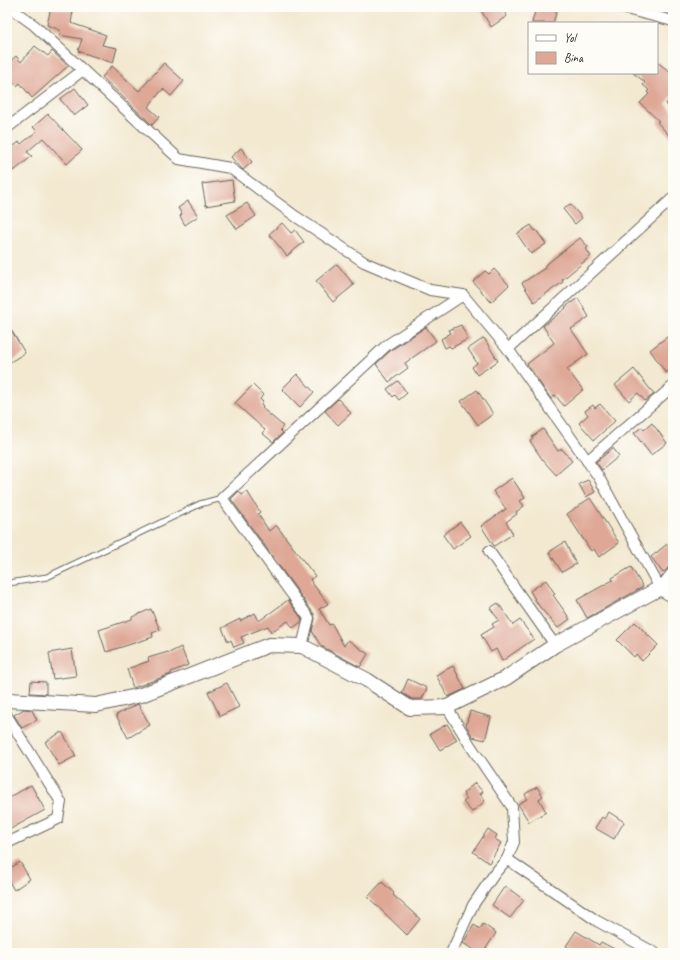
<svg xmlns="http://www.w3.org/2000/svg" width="680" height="960" font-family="Caveat,sans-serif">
  <rect width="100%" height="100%" fill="#fdfcf7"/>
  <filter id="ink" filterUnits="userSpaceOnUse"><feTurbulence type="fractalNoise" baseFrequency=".025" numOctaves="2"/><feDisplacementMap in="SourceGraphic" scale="8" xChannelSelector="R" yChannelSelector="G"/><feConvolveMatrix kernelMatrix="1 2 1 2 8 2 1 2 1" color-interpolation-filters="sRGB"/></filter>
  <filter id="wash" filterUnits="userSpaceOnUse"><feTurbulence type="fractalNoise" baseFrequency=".012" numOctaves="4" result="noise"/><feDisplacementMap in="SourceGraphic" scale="16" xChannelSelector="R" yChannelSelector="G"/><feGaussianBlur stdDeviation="0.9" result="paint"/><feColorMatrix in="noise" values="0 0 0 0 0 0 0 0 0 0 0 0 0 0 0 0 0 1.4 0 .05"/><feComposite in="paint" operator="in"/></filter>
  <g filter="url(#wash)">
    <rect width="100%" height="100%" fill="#f3e9d1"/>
    <g id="blocks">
      <g fill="#dea796">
        <path d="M51 7 73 11 71 23 106 35 102 45 117 48 113 63 78 51 82 39 59 35 60 30 47 25Z"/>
        <path d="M479 7H501L507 16 491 27Z"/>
        <path d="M536 7H558L553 23H532Z"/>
        <path d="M35 46 48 56 52 51 68 66 32 98 20 83 17 86 7 75V64L16 56 21 62Z"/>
        <path d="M657 62 673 74V94L666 104 673 112V140L657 122 659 121 640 103 649 94 647 92 649 90 643 85 645 82 633 73H657Z"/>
        <path d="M164 63 184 81 171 96 163 89 148 107 159 117 152 125 102 77 112 66 139 91Z"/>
        <path d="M75 88 88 105 74 116 60 99Z"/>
        <path d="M48 114 82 150 67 164 43 138 27 152 32 156 14 171 7 163V139L14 146 19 142 21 144 37 131 33 127Z"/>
        <path d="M241 148 252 162 243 170 231 157Z"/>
        <path d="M232 180 235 201 206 206 202 184Z"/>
        <path d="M188 201 198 216 185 225 180 216 182 214 178 208Z"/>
        <path d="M247 203 256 216 237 229 227 215Z"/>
        <path d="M570 204 582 218 575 224 563 209Z"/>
        <path d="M282 223 291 233 295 230 304 242 287 256 269 234Z"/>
        <path d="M531 225 535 231 536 230 546 244 531 254 517 234Z"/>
        <path d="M580 238 588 247 586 249 591 256 562 280 563 282 534 302 522 283 545 268 544 266Z"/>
        <path d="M337 264 354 285 333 302 316 281Z"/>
        <path d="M494 269 509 285 491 302 473 282 485 271 489 274Z"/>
        <path d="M578 298 589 317 571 329 588 354 567 369 583 390 564 406 555 395 551 399 527 364 554 343 543 326 566 308 565 307Z"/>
        <path d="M7 323 25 353 7 364Z"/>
        <path d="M461 325 468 339 451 348 449 346 445 348 441 339 451 333 449 330Z"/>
        <path d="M426 327 436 341 405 363 408 368 389 382 376 364 391 350Z"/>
        <path d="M667 337 673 346V368L666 373 650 350Z"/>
        <path d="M484 338 498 361 477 375 472 367 477 363 468 349Z"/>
        <path d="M634 369 654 394 645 401 638 393 629 401 615 385Z"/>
        <path d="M297 374 314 392 300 407 282 389Z"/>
        <path d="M398 381 407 393 399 400 395 395 393 397 387 389Z"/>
        <path d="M253 385 263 395 260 399 263 402 261 404 263 406 262 408 283 426 280 430 283 433 273 442 262 433 265 430 235 403Z"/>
        <path d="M477 390 493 414 478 425 461 401Z"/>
        <path d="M338 399 351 413 338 425 325 411Z"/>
        <path d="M600 404 615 421 594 440 579 423 588 415 585 411 593 405 595 408Z"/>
        <path d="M652 423 667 443 651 455 634 433 642 427 644 430Z"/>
        <path d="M543 429 558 451 562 449 572 461 556 475 542 459 530 441 533 439 532 437Z"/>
        <path d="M613 448 619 456 602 470 596 462Z"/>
        <path d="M512 478 525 498 520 501 524 506 516 512 517 514 506 522 513 534 494 546 481 526 506 509 493 491Z"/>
        <path d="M588 480 595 492 586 497 579 484Z"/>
        <path d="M239 491 242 495 247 491 260 512 258 514 269 531 276 525 315 576 310 580 328 604 319 609 329 625 332 624 344 646 348 640 368 654 360 667 321 646 312 631 315 619 314 614 231 499Z"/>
        <path d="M590 498 619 543 599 557 594 549 591 551 567 514Z"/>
        <path d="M460 522 471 536 453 549 443 535Z"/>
        <path d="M565 542 576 564 562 572 549 552Z"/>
        <path d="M667 544 673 552V566L668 568 663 573 651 557Z"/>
        <path d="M631 567 643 587 587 618 577 600 613 580 612 578Z"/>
        <path d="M546 580 555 594 553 595 570 619 558 628 539 606 530 591Z"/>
        <path d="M288 600 302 619 301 622 293 628 288 621 271 632 268 626 241 637 244 643 234 647 231 640 228 642 222 628 240 619V621L255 613 259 621Z"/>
        <path d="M498 603 513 625 520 620 534 639 502 661 496 649 491 652 481 635 494 627 492 624 499 620 490 608Z"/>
        <path d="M151 609 160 630 152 633 153 637 106 652 99 630 132 619V617Z"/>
        <path d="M635 622 658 645 642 661 636 654 634 657 617 640Z"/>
        <path d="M181 647 188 665 171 672V674L133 688 127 669 149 661 148 658 168 652 169 653Z"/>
        <path d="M72 649 76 676 53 679 49 653Z"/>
        <path d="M453 666 465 689 448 697 436 675Z"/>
        <path d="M408 679 427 688 422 699H412L402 693Z"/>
        <path d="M31 681 46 682V694L30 693Z"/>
        <path d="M227 683 239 707 220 716 208 692Z"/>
        <path d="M138 704 150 725 128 738 116 715Z"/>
        <path d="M24 709 32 710 37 720 22 728 14 715Z"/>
        <path d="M470 711 491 717 485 740 473 737 466 725Z"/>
        <path d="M447 724 457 740 440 750 430 734Z"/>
        <path d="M62 732 76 756 59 765 45 742Z"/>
        <path d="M475 783 483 792 480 794 485 801 472 812 463 802 467 799 463 793Z"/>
        <path d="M31 785 45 810 7 831V799Z"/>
        <path d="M537 787 543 796 539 799 546 812 529 822 518 804 527 799 525 794Z"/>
        <path d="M609 812 624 822 614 839 595 828 602 817 605 819Z"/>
        <path d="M488 829 497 835 495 839 501 843 489 863 473 852Z"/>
        <path d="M20 862 30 879 14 890 7 878V870Z"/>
        <path d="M382 882 394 893 393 895 420 919 407 935 368 897Z"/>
        <path d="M505 886 524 900 510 918 492 905Z"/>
        <path d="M483 924 496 933 483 953H479L463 943 474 925 480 929Z"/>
        <path d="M576 931 599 945 601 942 622 953H577L566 946Z"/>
      </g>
    </g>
  </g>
  <g filter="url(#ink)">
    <use href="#blocks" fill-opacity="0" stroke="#67645b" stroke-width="1"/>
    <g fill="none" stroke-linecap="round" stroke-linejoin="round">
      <g stroke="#67645b" stroke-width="7">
        <path id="lane" d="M9 583 47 577 200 504 222 498"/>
      </g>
      <g stroke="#67645b" stroke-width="12">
        <g id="street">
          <path d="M9 7 34 25 179 159 230 168 295 216 364 262 430 290 463 295 508 349 598 476 660 588 673 572"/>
          <path d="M618 7 673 21"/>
          <path d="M7 128 83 70"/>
          <path d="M508 349 673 198"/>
          <path d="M587 461 673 386"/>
          <path d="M489 551 555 645"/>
          <path d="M302 646 309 618 222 498 387 345 463 295"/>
          <path d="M447 707 470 745 512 807 514 842 507 859 495 873 473 905 451 953"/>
          <path d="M7 716 61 802 58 819 7 843"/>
          <path d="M507 859 597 921 655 953"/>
        </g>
      </g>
      <g stroke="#67645b" stroke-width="16">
        <path id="secondary" d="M7 700 96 705 141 695 269 645 302 646 367 680 410 708 447 707 506 678 555 645 660 588 673 595"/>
      </g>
      <use href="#lane" stroke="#fff" stroke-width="5"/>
      <use href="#street" stroke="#fff" stroke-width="10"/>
      <use href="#secondary" stroke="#fff" stroke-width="14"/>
    </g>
  </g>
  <rect width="680" height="960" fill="none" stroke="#fdfcf7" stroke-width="24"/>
  <rect x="528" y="22" width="130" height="52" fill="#fdfcf7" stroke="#a3a29f"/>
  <rect x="536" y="35" width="20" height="6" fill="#ffffff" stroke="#a3a29f"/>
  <text x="564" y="42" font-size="12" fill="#1c1c1c">Yol</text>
  <rect x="536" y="52" width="20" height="12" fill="#dea796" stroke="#a3a29f"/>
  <text x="564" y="62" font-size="12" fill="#1c1c1c">Bina</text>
</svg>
